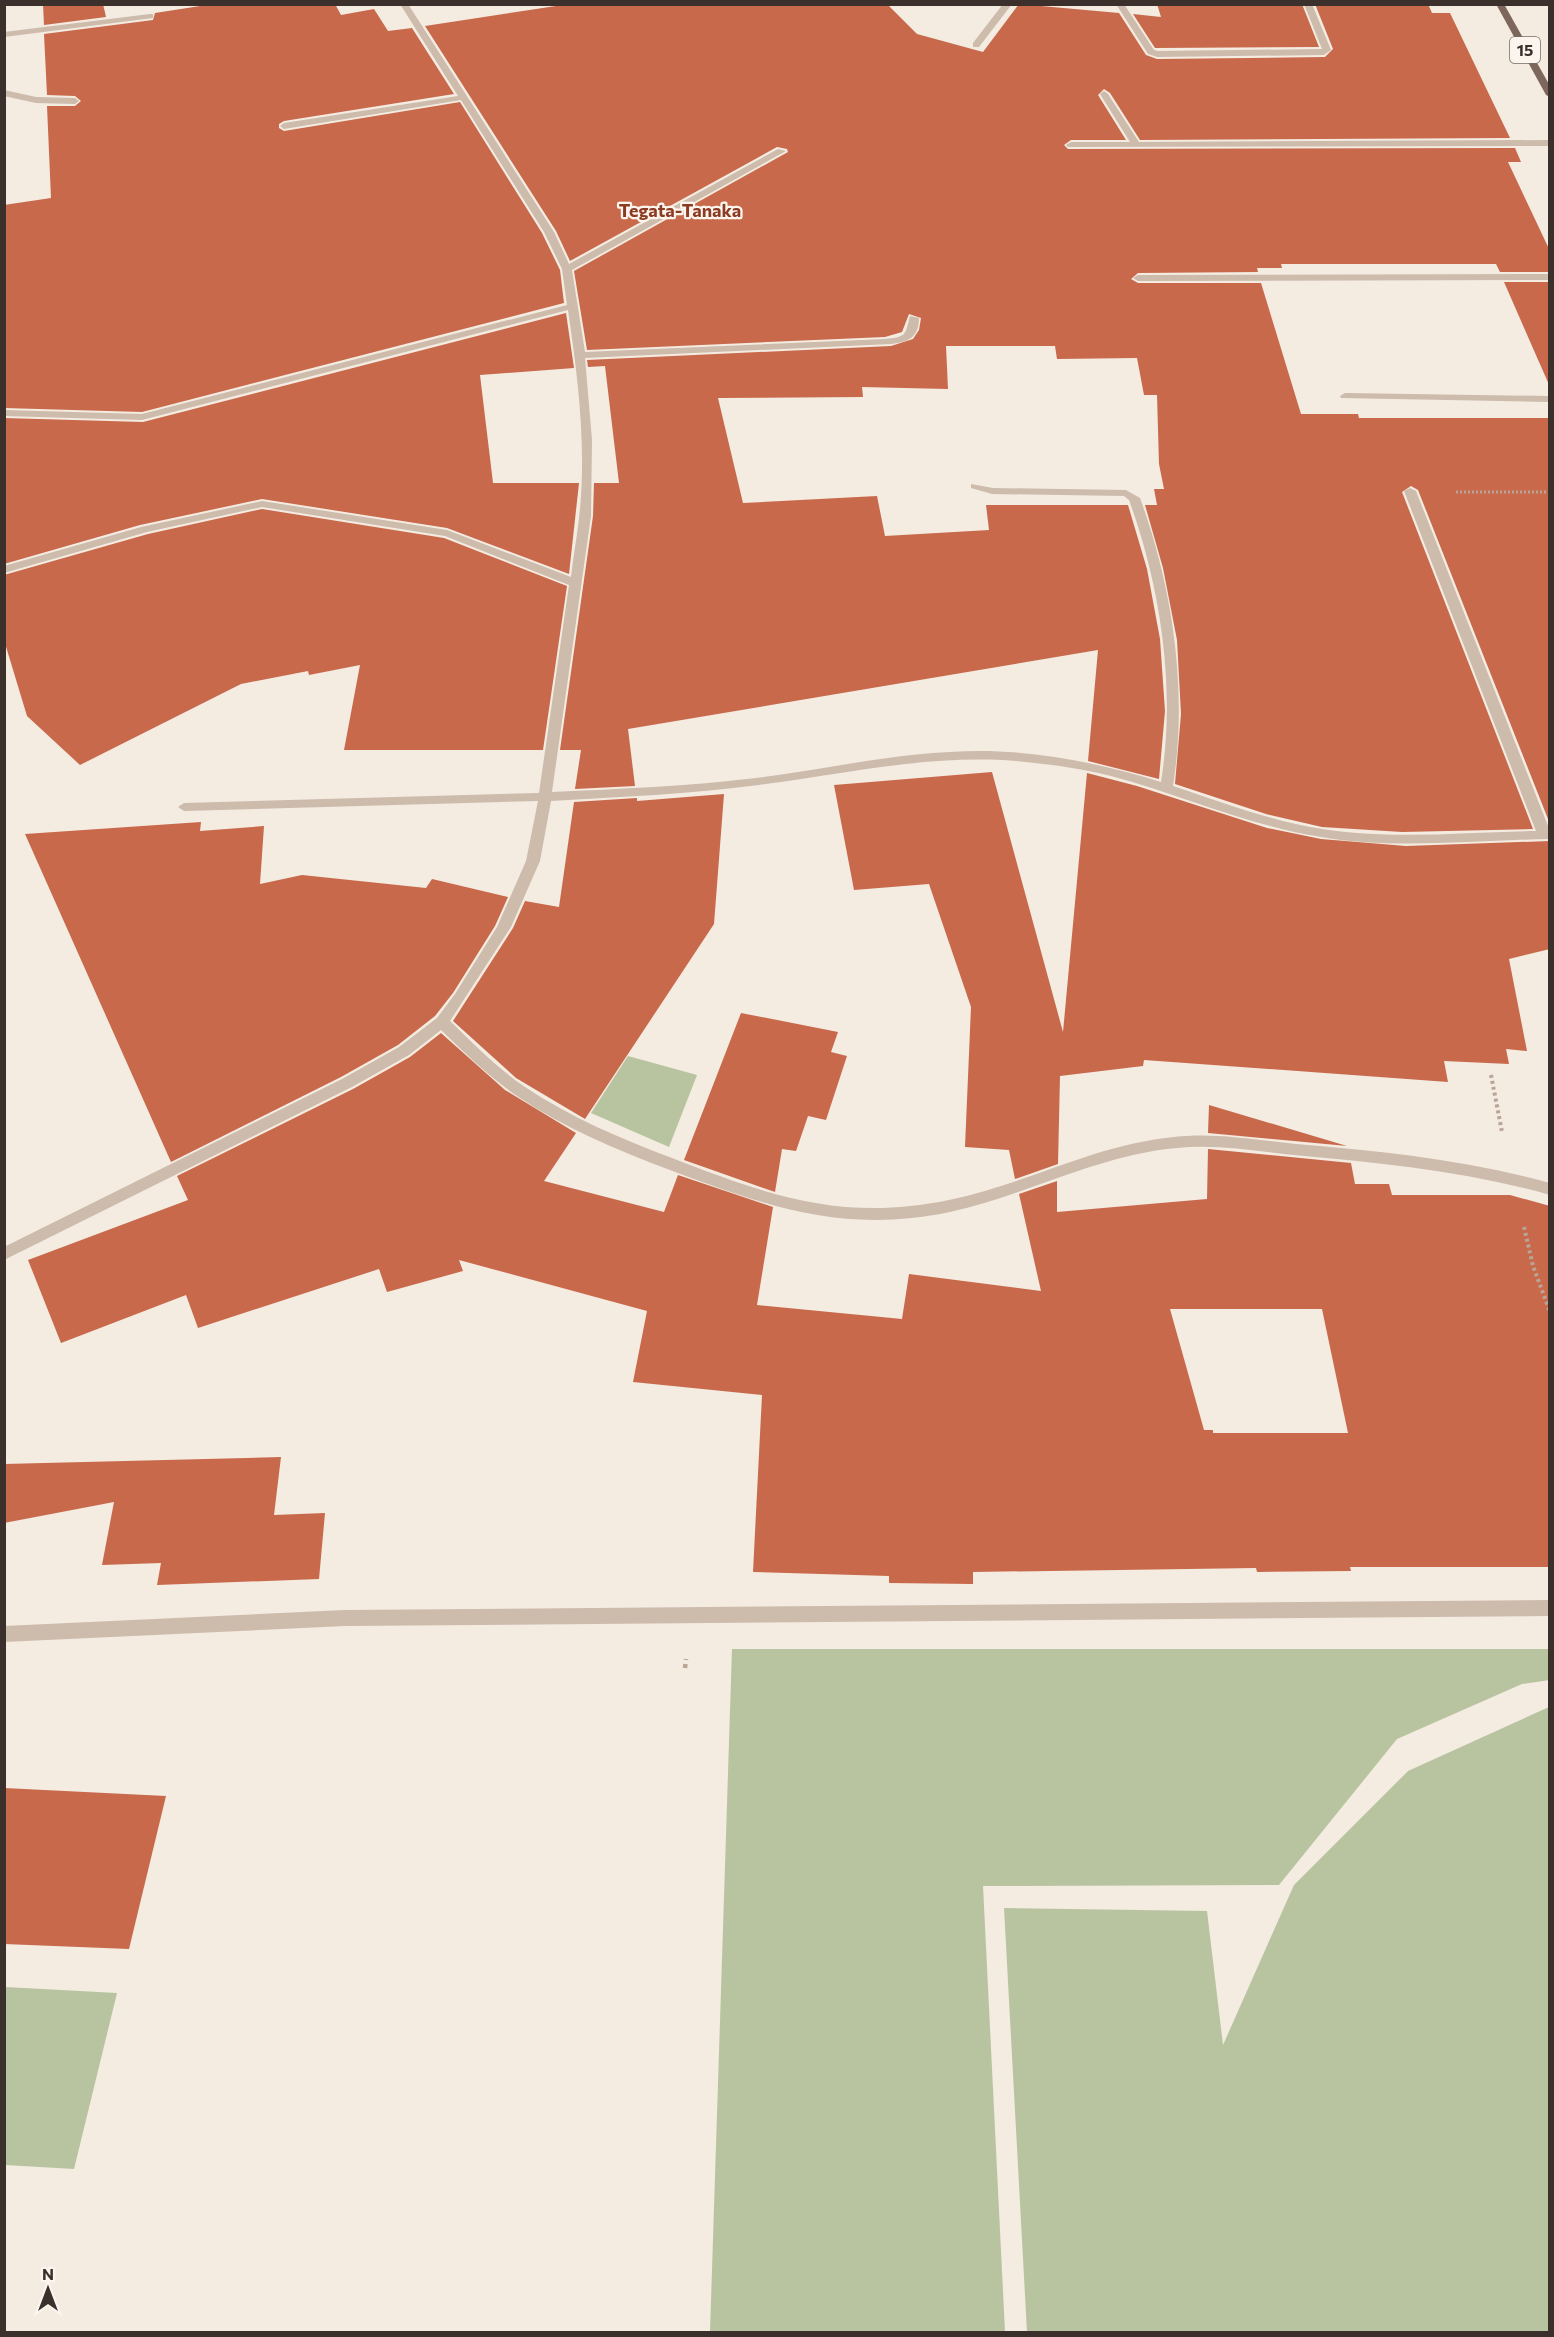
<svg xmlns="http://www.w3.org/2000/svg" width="1554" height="2337" font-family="Commissioner,sans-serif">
  <rect width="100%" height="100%" fill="#f4ebe1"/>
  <g fill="#b8c4a0">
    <path d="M628 1056 697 1075 669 1147 591 1113Z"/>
    <path d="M732 1649H1549L1550 1680 1522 1684 1397 1739 1279 1885 983 1886 1005 2332H710Z"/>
    <path d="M1549 1707V2332H1027L1004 1908 1207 1911 1223 2045 1294 1885 1408 1771Z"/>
    <path d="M5 1987 117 1993 74 2169 5 2165Z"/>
  </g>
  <g fill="#c8694b" fill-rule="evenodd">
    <path d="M43 4H103L106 17 44 25Z"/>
    <path d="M213 4H335L341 15 374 9 388 31 412 28 454 94 284 121 279 124V128L284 131 460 102 542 233 560 270 564 303 142 412 4 408V205L51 198 47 106H75L81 101 75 96 47 95 44 34 153 20 155 13Z"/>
    <path d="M569 4H887L917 34 983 52 1019 4 1119 13 1146 55 1157 59 1325 57 1333 49 1315 4H1428L1432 13H1450L1510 138 1140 140 1110 93 1104 89 1098 95 1126 140H1071L1064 145 1068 149 1515 148 1521 162H1508L1550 251V272H1500L1496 264H1281L1282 268H1257L1258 272 1138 273 1131 279 1138 283H1261L1301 414H1358L1359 418H1550V824L1418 490 1411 486 1402 492 1533 829 1402 832 1322 827 1266 814 1175 784 1181 714 1177 640 1163 568 1145 505H1157L1154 489H1164L1159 464 1157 395H1144L1137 358 1057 359 1055 346H946L948 389 862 387 863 397 718 398 743 503 877 496 885 536 989 530 986 505H1128L1147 569 1160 639 1165 711 1159 779 1088 761 1098 650 628 729 635 786 575 789 581 750H560L593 516 594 483H619L605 366 588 367 587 360 891 346 913 339 919 330 921 318 909 314 902 332 885 337 587 350 574 271 788 152 787 149 777 147 570 261 556 231 425 26Z"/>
    <path d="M1157 4H1302L1319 47 1155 48 1133 14 1161 17Z"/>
    <path d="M1504 282H1550V387Z"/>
    <path d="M566 313 574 368 480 375 493 483H579L569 574 447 528 262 499 140 525 4 564V418L143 422Z"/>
    <path d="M262 509 444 538 567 586 543 750H344L360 665 309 675 308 671 241 684 80 765 27 716 4 640V575L148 534Z"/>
    <path d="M992 772 1063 1032 1087 773 1137 786 1267 828 1321 839 1406 846 1550 841V949L1509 959 1527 1051 1506 1049 1509 1064 1444 1061 1448 1082 1144 1060 1143 1066 1060 1076 1058 1164 1015 1179 1009 1150 965 1147 971 1007 929 884 854 890 834 785Z"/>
    <path d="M724 794 714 924 585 1119 516 1078 453 1021 513 928 525 901 559 907 574 802 637 798V801Z"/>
    <path d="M201 822 200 831 264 826 260 884 302 875 426 888 432 879 508 897 495 926 453 993 435 1016 398 1045 341 1077 171 1162 25 834Z"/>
    <path d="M741 1013 838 1032 831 1052 847 1056 826 1120 808 1116 796 1151 782 1149 775 1192 684 1160Z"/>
    <path d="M441 1033 505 1090 576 1133 544 1181 664 1212 678 1175 773 1207 757 1305 902 1319 909 1274 1041 1291 1019 1194 1057 1181V1212L1207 1199 1208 1149 1351 1163 1355 1184H1389L1392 1195H1510L1550 1206V1567H1350L1351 1571 1257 1572 1256 1568 973 1572V1584L889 1583V1576L753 1572 762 1395 633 1382 647 1311 459 1260 463 1271 387 1292 379 1269 198 1328 186 1295 61 1343 28 1260 188 1200 177 1176 353 1089 410 1057ZM1170 1309H1322L1348 1433H1213V1430H1204Z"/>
    <path d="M1209 1105 1347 1146 1208 1133Z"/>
    <path d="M281 1457 274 1515 325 1513 319 1579 157 1585 161 1563 102 1565 114 1502 4 1523V1464Z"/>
    <path d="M4 1788 166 1796 129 1949 4 1944Z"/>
  </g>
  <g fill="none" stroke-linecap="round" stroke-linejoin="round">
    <path stroke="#b9a596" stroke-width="3" stroke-dasharray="2 2" stroke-linecap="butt" d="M1456 492H1550"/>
    <g stroke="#b9a596" stroke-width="4" stroke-dasharray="3 3" stroke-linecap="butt">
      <path d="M1491 1075 1502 1132"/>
      <path d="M1524 1227 1533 1266 1550 1312"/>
    </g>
    <path stroke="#b9a596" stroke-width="4.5" stroke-dasharray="4 4" stroke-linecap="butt" d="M685 1668 686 1659"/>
    <g fill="#cdbbac" fill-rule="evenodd">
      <path d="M400 4H408L554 232 569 264 778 149 786 151 572 270 585 352 885 339C907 337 905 335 910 316L919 318C919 337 909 342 891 344L585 358 592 440 591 516 552 792C620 789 689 786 756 778 821 770 885 755 950 752 1021 747 1093 761 1161 782 1176 689 1161 588 1129 500L1124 496 992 494 971 488V484L993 488 1126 490 1140 498C1173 589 1188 691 1173 786 1221 802 1271 821 1322 829 1393 840 1465 832 1536 831L1404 491 1410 488 1416 491 1550 831V839C1474 840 1396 850 1321 837 1249 826 1182 795 1111 776 1080 768 1048 764 1016 761 929 754 845 774 759 785 690 794 620 797 551 801L540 861 511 927 450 1021C474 1044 497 1068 525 1087 570 1117 621 1139 672 1158 770 1196 843 1222 949 1200 1027 1184 1093 1145 1174 1137 1214 1132 1255 1140 1296 1144 1382 1151 1466 1160 1550 1183V1195C1466 1171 1380 1163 1294 1155 1255 1151 1216 1144 1177 1148 1097 1155 1028 1195 950 1212 843 1234 769 1207 670 1170 617 1150 564 1128 517 1096 489 1077 465 1053 441 1030L409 1055 352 1087 4 1260V1247L342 1079 399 1047 437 1018 455 994 497 927 526 861 538 801 184 811 178 807 184 803 539 793 569 585 445 536 262 507 147 532 4 573V566L141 527 262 501 447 530 571 577C573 557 577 538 579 518 587 449 578 378 568 310L142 420 4 416V410L142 414 567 305 562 269 544 232 461 100 284 129 280 126 284 123 458 96Z"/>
      <path d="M1003 4H1012L979 47H973V43Z"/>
      <path d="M1116 4H1124L1154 50 1158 51 1322 49 1304 4H1312L1331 50 1324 55 1157 57 1148 54Z"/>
      <path d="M150 14H153V18L4 37V32Z"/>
      <path d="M4 90 36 97 75 98 79 101 75 104 36 103 4 96Z"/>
      <path d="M1104 91 1108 94 1139 142 1550 140V146L1068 147 1066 145 1071 142H1130L1100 94Z"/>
      <path d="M1550 274V280L1138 281 1133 278 1138 275Z"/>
      <path d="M1345 393 1550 396V402L1341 398 1340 396Z"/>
      <path d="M1550 1600V1616L345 1626 4 1642V1626L345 1610Z"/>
    </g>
    <path fill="#7d675c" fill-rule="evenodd" d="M1496 4H1504L1550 86V97L1546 95Z"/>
  </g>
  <g text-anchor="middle" stroke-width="4.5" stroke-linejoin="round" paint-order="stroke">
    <rect fill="#fbf5ee" stroke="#756b66" stroke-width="1.5" x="1510" y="37" width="30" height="26" rx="4.5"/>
    <g font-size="16" font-weight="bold" fill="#3b302b">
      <text x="1525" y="56">15</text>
    </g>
    <g font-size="18" font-weight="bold" fill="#8c3b22" stroke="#fbf5ee">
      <text x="680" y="217">Tegata-Tanaka</text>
    </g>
  </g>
  <rect width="1554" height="2337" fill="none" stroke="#3b302b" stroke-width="12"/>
  <g transform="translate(48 2289)" stroke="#fbf5ee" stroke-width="4.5" paint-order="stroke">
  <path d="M0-4.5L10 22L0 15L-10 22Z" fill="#3b302b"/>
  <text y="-9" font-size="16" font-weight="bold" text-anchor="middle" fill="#3b302b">N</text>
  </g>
</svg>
